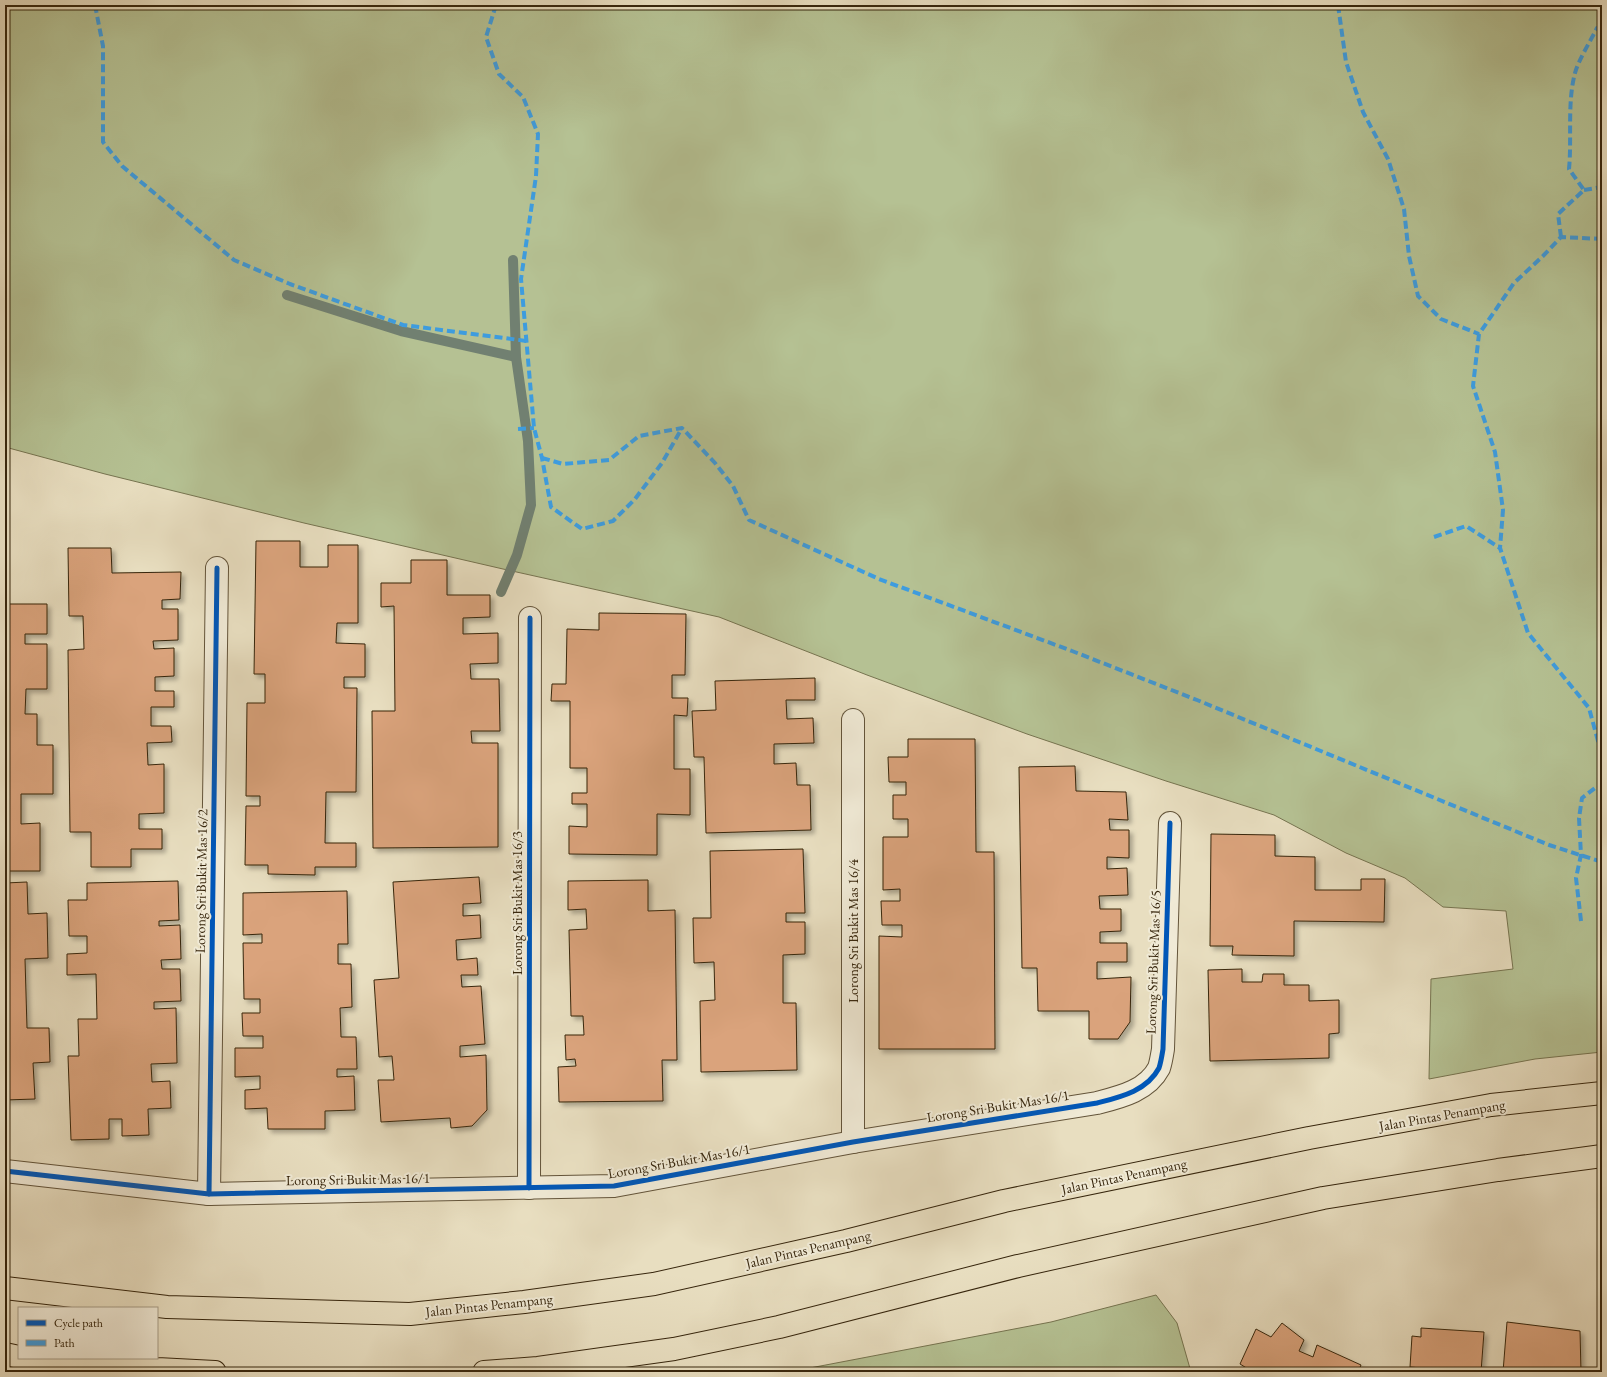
<svg xmlns="http://www.w3.org/2000/svg" width="1607" height="1377" font-family="'EB Garamond',serif">
  <defs>
    <filter id="shadow"><feDropShadow dx="3.5" dy="3.5" stdDeviation="2" flood-color="#0004"/></filter>
  </defs>
  <rect width="100%" height="100%" fill="#e8dec0"/>
  <filter id="stains"><feTurbulence type="fractalNoise" baseFrequency=".005" numOctaves="4"/><feColorMatrix values="0 0 0 0 .2 0 0 0 0 .09 0 0 0 0 .02 0 0 0 .5 -.17"/></filter>
  <radialGradient id="worn" r=".72"><stop offset=".6" stop-color="#630" stop-opacity="0"/><stop offset="1" stop-color="#630" stop-opacity=".3"/></radialGradient>
  <g fill="#b5c193" stroke="#767450">
    <path d="M5 5H1602V1052L1535 1059 1429 1079 1431 979 1513 969 1506 911 1443 907 1405 878 1346 853 1274 815 1166 781 1027 734 867 675 719 617 503 569 304 523 105 474 5 447Z"/>
    <path d="M1156 1295 1177 1323 1191 1372H789L1051 1322Z"/>
  </g>
  <g fill="none" stroke-linecap="round" stroke-linejoin="round">
    <g stroke="#718071" stroke-width="10">
      <path d="M287 295 401 331 516 357"/>
      <path d="M501 592 517 555 531 505 528 441 516 357 513 260"/>
    </g>
  </g>
  <g fill="#daa37b" stroke="#37260d" filter="url(#shadow)">
    <path d="M256 541H300V567H328V545H358V623H337L336 643 365 644V677H344V688H357L356 792H326L325 843H356V867H315V875L268 874V865H245L246 806H260V796H246L247 703H265V674H254Z"/>
    <path d="M68 548H111L112 573 181 572 180 599 162 600V609H178V640L153 641 154 649 174 648V676L155 677V691H174V707H151V726H171L172 742 147 743 148 765 164 764V813L139 814V829H162V849H131V867H91V832H70L68 650 84 649 83 616H69Z"/>
    <path d="M411 560H447V595H490V617L463 618V634L498 633V663L470 664 471 679H499L500 731H471L472 743H498V847L373 848 372 711H395L394 606 381 607V583H411Z"/>
    <path d="M5 604H47V634H25V644H47V689H26L25 714H37V745H53V794H21V824L40 823V871H5Z"/>
    <path d="M599 613 686 614 685 675H672V698H688L687 716 674 715V769H690V815L657 814V855L569 854V826L587 827V804H572V793H587V768H570V701H551L552 684H566L567 629 599 630Z"/>
    <path d="M815 678V700H786L787 719 813 718 814 743 774 744V764L796 763 797 785H810L811 830 706 833 704 757H694L692 711 716 710 715 681Z"/>
    <path d="M908 739H975L976 852H994L995 1049H879V936L902 937V925H882L881 901H900V889L883 890V837H908V819H893V795H906V782H889L888 757H908Z"/>
    <path d="M1075 766 1076 791 1126 792 1128 820 1109 819 1110 830H1129V858L1107 857V869L1127 868 1128 895 1099 896 1100 909H1121V931L1100 932V943H1127V962H1097V979L1131 977 1130 1022 1118 1039H1089V1011H1038L1037 968H1022L1019 767Z"/>
    <path d="M1211 834 1275 835V856L1315 857V890H1361V879H1385L1384 922 1294 921V956L1232 955 1233 946H1210Z"/>
    <path d="M803 849 805 913H786V922H805V954L783 955V1003H796L797 1070 701 1072 700 1001 715 1000 714 962 694 963 693 918H711L710 851Z"/>
    <path d="M479 877 481 903 463 904V916L480 915 481 938 456 940 457 960 477 958 478 975H461L462 987 481 986 485 1044 460 1046V1057L486 1055 487 1110 472 1126 451 1128 450 1118 381 1122 378 1080H394L392 1056 379 1057 374 980 399 978 393 882Z"/>
    <path d="M648 880V911L675 910 677 1060H662L663 1101 559 1102 558 1067 576 1066 575 1059 566 1060 565 1035H584L583 1016H571L569 930 587 929 586 909 568 910V881Z"/>
    <path d="M178 881 179 920 159 921V926L180 925 181 959 161 960 162 969H180L181 1001 154 1002V1009L176 1008 177 1063 151 1064 152 1082 170 1081 171 1108 148 1109 149 1135 122 1136V1119H109V1139L71 1140 68 1056H79L78 1019H97L96 974 67 975V954L87 953V936H69L68 900H87V883Z"/>
    <path d="M27 882 28 914 47 913 48 958 25 959 27 1028H49L50 1062 33 1063 35 1099 5 1100V883Z"/>
    <path d="M347 891 348 944H338V964H351L352 1007 340 1008 341 1037H356L357 1069H337V1077L354 1076 355 1110 325 1111V1129H268L267 1108 245 1109V1090L260 1089V1076L235 1077V1048H263V1036H243L242 1013H260V999H244L243 943H262V934L243 935V893Z"/>
    <path d="M1242 969V982H1262L1263 974H1284V985H1309V1001L1339 1000V1033L1329 1034V1058L1210 1061 1208 970Z"/>
    <path d="M1507 1322 1580 1331 1581 1372H1503Z"/>
    <path d="M1282 1323 1304 1340 1299 1351 1313 1357 1317 1345 1361 1365 1358 1372H1253L1240 1364 1256 1329 1271 1337Z"/>
    <path d="M1421 1328 1484 1332 1481 1372H1422V1368L1410 1367 1412 1336 1421 1337Z"/>
  </g>
  <g fill="none" stroke-linecap="round" stroke-linejoin="round">
    <g stroke="#63543a" stroke-width="24">
      <g id="minor">
        <path d="M853 1142V720"/>
        <path d="M5 1171 209 1194 614 1186 853 1142 1097 1103C1120 1097 1147 1091 1159 1068 1161 1062 1162 1055 1163 1049L1170 823"/>
        <path d="M529 1188 530 618"/>
        <path d="M209 1194 217 568"/>
      </g>
    </g>
    <g stroke="#37260d" stroke-width="24">
      <g id="primary">
        <path d="M5 1288 167 1307 410 1314 524 1302 654 1284 846 1241 1004 1201 1309 1138 1491 1105 1602 1093"/>
        <path d="M5 1354 19 1357"/>
        <path d="M29 1358 157 1369 215 1372"/>
        <path d="M484 1372 538 1368 674 1349 779 1327 1018 1266 1323 1198 1498 1170 1602 1156"/>
      </g>
    </g>
    <use href="#minor" stroke="#f0ead6" stroke-width="22"/>
    <use href="#primary" stroke="#e8dec0" stroke-width="22"/>
    <g stroke="#3e9cde" stroke-width="4" stroke-dasharray="8 4" stroke-linecap="butt">
      <path d="M95 5 103 46V142L122 166 234 260 290 284 403 325 527 341"/>
      <path d="M496 5 486 37 499 74 523 97 538 134 536 176 521 279 534 428 542 458 551 507 582 529 613 521 635 499 662 463 682 428"/>
      <path d="M1338 5 1346 62 1363 112 1388 159 1404 209 1409 256 1418 296 1441 319 1479 334"/>
      <path d="M1584 190 1602 187"/>
      <path d="M1561 237 1558 214 1584 190 1569 169C1572 138 1567 103 1575 73 1579 59 1590 42 1597 28L1602 29"/>
      <path d="M1602 239 1561 237 1543 256 1514 283 1479 334 1473 386 1495 452 1503 510 1500 548 1528 633 1589 708 1598 741 1602 744"/>
      <path d="M518 429 534 428"/>
      <path d="M542 458 563 464 609 460 639 436 682 428 715 463 733 486 749 520 879 579 1072 651 1197 700 1549 845 1602 862"/>
      <path d="M1434 537 1466 526 1500 548"/>
      <path d="M1581 921 1576 878 1581 855 1579 818 1582 798 1595 788H1602"/>
    </g>
    <g stroke="#f0ead6" stroke-width="8">
      <g id="cycleway">
        <path d="M5 1171 209 1194 614 1186 853 1142 1097 1103C1120 1097 1147 1091 1159 1068 1161 1062 1162 1055 1163 1049L1170 823"/>
        <path d="M529 1188 530 618"/>
        <path d="M209 1194 217 568"/>
      </g>
    </g>
    <use href="#cycleway" stroke="#0057b8" stroke-width="5"/>
  </g>
  <g text-anchor="middle" stroke-width="4" stroke-linejoin="round" paint-order="stroke">
    <g font-size="14" fill="#37260d" stroke="#f0ead6">
      <text transform="translate(201 881) rotate(-89)" y="5">Lorong Sri Bukit Mas 16/2</text>
      <text transform="translate(517 903) rotate(-90)" y="5">Lorong Sri Bukit Mas 16/3</text>
      <text transform="translate(853 931) rotate(-90)" y="5">Lorong Sri Bukit Mas 16/4</text>
      <text transform="translate(1153 962) rotate(-88)" y="5">Lorong Sri Bukit Mas 16/5</text>
      <text transform="translate(998 1106) rotate(-9)" y="5">Lorong Sri Bukit Mas 16/1</text>
      <text transform="translate(1442 1115) rotate(-10)" y="5">Jalan Pintas Penampang</text>
      <text transform="translate(679 1161) rotate(-10)" y="5">Lorong Sri Bukit Mas 16/1</text>
      <text transform="translate(1124 1176) rotate(-12)" y="5">Jalan Pintas Penampang</text>
      <text transform="translate(358 1179) rotate(-1)" y="5">Lorong Sri Bukit Mas 16/1</text>
      <text transform="translate(808 1249) rotate(-13)" y="5">Jalan Pintas Penampang</text>
      <text transform="translate(489 1305) rotate(-6)" y="5">Jalan Pintas Penampang</text>
    </g>
  </g>
  <rect width="1607" height="1377" fill="none" stroke="#e8dec0" stroke-width="20"/>
  <rect x="6" y="6" width="1595" height="1365" fill="none" stroke="#37260d" stroke-width="2"/>
  <rect x="10" y="10" width="1587" height="1357" fill="none" stroke="#37260d"/>
  <rect x="18" y="1307" width="140" height="52" fill="#f0ead6" stroke="#a69c86"/>
  <rect x="26" y="1320" width="20" height="6" fill="#0057b8" stroke="#a69c86"/>
  <text x="54" y="1327" font-size="12" fill="#37260d">Cycle path</text>
  <rect x="26" y="1340" width="20" height="6" fill="#3e9cde" stroke="#a69c86"/>
  <text x="54" y="1347" font-size="12" fill="#37260d">Path</text>
  <rect width="100%" height="100%" filter="url(#stains)"/>
  <rect width="100%" height="100%" fill="url(#worn)"/>
</svg>
